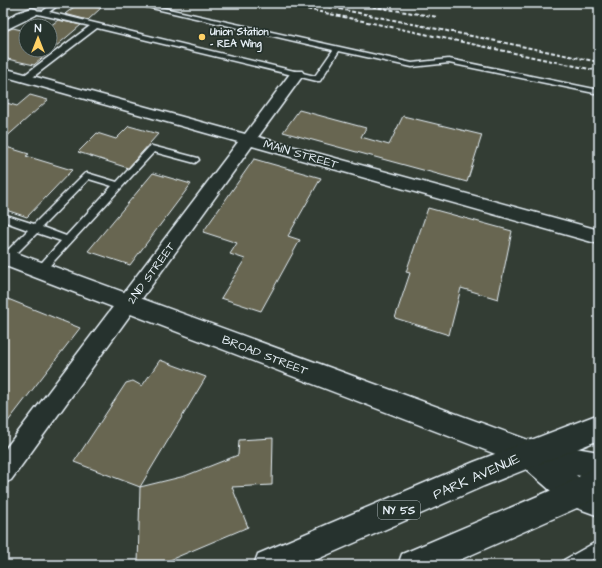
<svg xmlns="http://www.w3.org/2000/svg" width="602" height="568" font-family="'Architects Daughter',sans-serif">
  <rect width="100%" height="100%" fill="#333d34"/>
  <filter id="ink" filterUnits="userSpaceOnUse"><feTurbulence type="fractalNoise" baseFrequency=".025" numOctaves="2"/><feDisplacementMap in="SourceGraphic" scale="8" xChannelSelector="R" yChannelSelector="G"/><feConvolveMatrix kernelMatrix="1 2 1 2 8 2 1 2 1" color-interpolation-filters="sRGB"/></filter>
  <g filter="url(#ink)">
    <g fill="#676651" stroke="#e8f1f8">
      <path d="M79 3H80L101 8 88 20 65 14Z"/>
      <path d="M58 20 81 25 34 65 3 58V32L13 28 26 31V50H50V26Z"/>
      <path d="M30 95 48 100 3 140V102L17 106Z"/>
      <path d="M299 110 366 128 361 137 389 145 403 116 482 135 467 182 283 132Z"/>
      <path d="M129 126 158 134 128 168 78 152 97 133 116 139Z"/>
      <path d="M3 146 29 154 26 156 72 170 27 217 3 209Z"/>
      <path d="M254 159 321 178 288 236 300 240 261 311 221 298 245 259 230 254 237 243 203 232Z"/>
      <path d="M153 173 191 184 130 265 88 251Z"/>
      <path d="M428 208 512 231 498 299 461 288 449 335 395 318 410 273 406 272Z"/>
      <path d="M3 297 80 328 3 428Z"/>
      <path d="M160 360 206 377 140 487 74 462 126 383 133 381 142 386Z"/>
      <path d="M273 438 272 485 232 487 248 527 158 565H138L140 487 185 476 238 455 239 440Z"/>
    </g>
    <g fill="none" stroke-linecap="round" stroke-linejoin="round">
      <g stroke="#e8f1f8" stroke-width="3">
        <g id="service">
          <path d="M54 3H61L49 12 315 76 333 50 130 3H141L412 63 449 59 599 90V94L449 63 412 67 339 51 320 81H317L97 28 29 80H23V76L90 26 29 12 32 10 43 11Z"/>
          <path d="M152 146 198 158 199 160 195 163 154 152 43 273H37L35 270 61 241 37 233 9 261H3V255L28 230 3 221V214L34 224 84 174 87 173 117 182 149 147ZM89 179 112 186 66 236 42 227Z"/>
          <path d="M596 542H599V556L582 565H562L564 560Z"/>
        </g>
      </g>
      <g stroke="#e8f1f8" stroke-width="3">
        <g id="minor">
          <path d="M32 8 36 9 38 12 36 15 3 31V22L17 13Z"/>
          <path d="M3 68 245 134 292 71H302L304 74 258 137 599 230V244L252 146 11 480 3 484V452L238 142 3 76Z"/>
        </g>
      </g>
      <g stroke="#e8f1f8" stroke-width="3">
        <path id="secondary" d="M3 248 528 440 599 452V480L576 475 585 483 599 488V516L566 504 519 463 3 265Z"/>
      </g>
      <g stroke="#e8f1f8" stroke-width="3">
        <g id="primary">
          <path d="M599 414V440L484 486 304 565H254L258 554 474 462Z"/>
          <path d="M599 465V495L586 504 448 565H398L402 554 566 484Z"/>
        </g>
      </g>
      <use href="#service" fill="#26332d" fill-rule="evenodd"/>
      <use href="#minor" fill="#26332d" fill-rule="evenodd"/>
      <use href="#secondary" fill="#26332d" fill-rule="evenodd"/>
      <use href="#primary" fill="#26332d" fill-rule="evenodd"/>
      <g stroke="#e8f1f8" stroke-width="2" stroke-dasharray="4 2" stroke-linecap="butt">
        <path d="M278 3 599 71"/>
        <path d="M310 3 599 62"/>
        <path d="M349 3 438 17"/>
      </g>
    </g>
  </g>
  <circle fill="#ffd166" stroke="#26332d" stroke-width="1.5" cx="202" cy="37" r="4"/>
  <g text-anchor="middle" stroke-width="3.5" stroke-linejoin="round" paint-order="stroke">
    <g font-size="10" font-weight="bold" fill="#e8f1f8" stroke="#26332d" text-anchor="start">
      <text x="210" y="35">Union Station<tspan x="210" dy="12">- REA Wing</tspan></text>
    </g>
    <rect fill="#26332d" stroke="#aeb8bb" stroke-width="1" x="378" y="501" width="42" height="18" rx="3"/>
    <g font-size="11" font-weight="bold" fill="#e8f1f8">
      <text x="399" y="514">NY 5S</text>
    </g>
    <g font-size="12" fill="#e8f1f8" stroke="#26332d">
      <text transform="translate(301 154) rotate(16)" y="4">MAIN STREET</text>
      <text transform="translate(151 273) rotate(-54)" y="4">2ND STREET</text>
      <text transform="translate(265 355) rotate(21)" y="4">BROAD STREET</text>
    </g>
    <g font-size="14" fill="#e8f1f8" stroke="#26332d">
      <text transform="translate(476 476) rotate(-24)" y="5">PARK AVENUE</text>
    </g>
  </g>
  <rect width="602" height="568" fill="none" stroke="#26332d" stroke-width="16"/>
  <rect x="8" y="8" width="586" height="552" fill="none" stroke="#e8f1f8" stroke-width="1.5" filter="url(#ink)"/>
  <g transform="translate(38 38)"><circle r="19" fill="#26332d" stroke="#747f7e"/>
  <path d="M0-3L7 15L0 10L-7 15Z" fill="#ffd166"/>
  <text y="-6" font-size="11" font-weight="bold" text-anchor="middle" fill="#e8f1f8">N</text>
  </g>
</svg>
